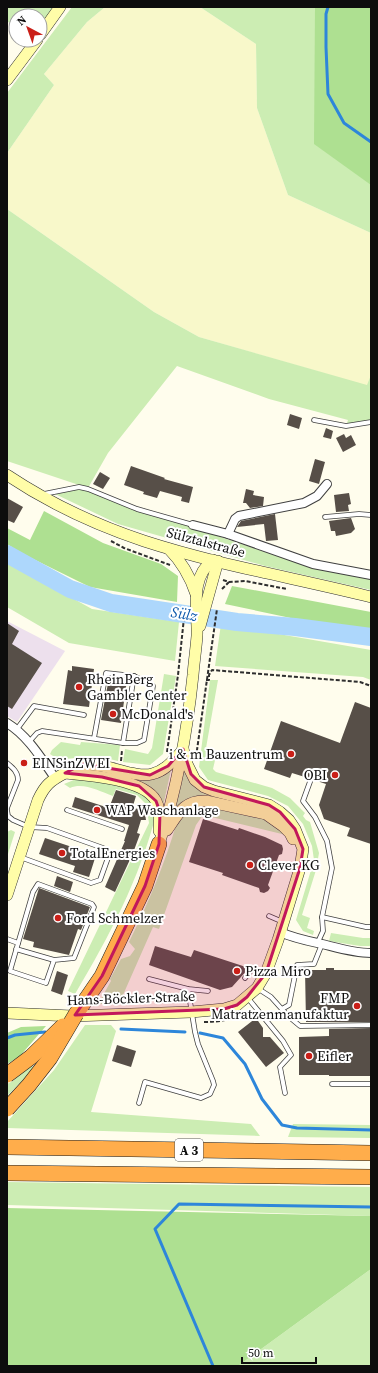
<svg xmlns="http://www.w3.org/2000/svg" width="378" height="1373" font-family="'Source Serif 4',serif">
  <rect width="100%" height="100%" fill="#fffded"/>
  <path fill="#ede0ed" d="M7 621 65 651 17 722 7 716Z"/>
  <path fill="#f8f8ca" d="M105 7H200L256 44 257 108 288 195 371 233V375L368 386 199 337 154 312 7 209V153L54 85 44 74 87 22Z"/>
  <g fill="#ccedb3">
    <path d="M7 7H55L40 27V16H16V28L7 21Z"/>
    <path d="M72 7H105L87 22 44 74 54 85 7 153V93Z"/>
    <path d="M200 7H371V233L288 195 257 108 256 44Z"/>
    <path d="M7 209 154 312 199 337 367 385 371 375V423H347L348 420 269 399 177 366 108 453 88 488 7 461Z"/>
    <path d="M79 488 194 528 309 567 371 577V590L265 566 118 524 55 494Z"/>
    <path d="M7 562 92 609 179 622 175 661 69 643 7 607Z"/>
    <path d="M221 624 371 650V680L363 677 215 666Z"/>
    <path d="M164 674 176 676 163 754 150 765 123 762 125 749 148 754 152 748Z"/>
    <path d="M210 680H218L206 748 216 756 213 769 216 772 272 788 290 798 305 813 303 816 306 820 310 822 319 853 316 870 302 915 310 918 307 928 314 931 313 935 303 931 296 920 314 860 312 846 303 824 288 806 268 796 208 780 199 767Z"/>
    <path d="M61 742 80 745 81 742 120 745 118 761C110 759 101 756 93 756 78 755 62 764 50 754L52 750Z"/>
    <path d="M172 765 162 811C159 803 158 795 151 789 144 782 95 771 82 768L87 767C103 771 145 784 158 778 164 775 168 770 172 765Z"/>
    <path d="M184 767C186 775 189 783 196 788 210 798 250 805 268 809L207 798 172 816Z"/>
    <path d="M74 780C95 779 134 784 149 799 152 803 154 809 156 814 140 878 109 937 75 994L68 991 149 823 146 804 137 795 116 789 113 796C99 791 83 782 70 788L64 784Z"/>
    <path d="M199 805 262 817 286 835 203 815 196 825 159 929 153 927 119 1004H98L111 981 110 979 121 959 130 956 135 949 129 942C148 904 165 863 177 822L181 814Z"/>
    <path d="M11 830 15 832 8 854 7 832Z"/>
    <path d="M331 933 363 938H371V946H360L329 941Z"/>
    <path d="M85 1025H111L116 1031 91 1112 251 1124 260 1136 7 1128V1122L54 1070Z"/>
    <path d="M30 1065 35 1068 7 1096V1084L13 1081Z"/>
    <path d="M293 1124 371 1125V1138L288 1137Z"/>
    <path d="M7 1182 371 1187V1216L7 1205Z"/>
    <path d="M371 1269V1366H238Z"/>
  </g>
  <g fill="#aee091">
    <path d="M315 7H371V185L314 144Z"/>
    <path d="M44 511 103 543 161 564 178 576 177 602 90 587 21 553 7 544V528L30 540Z"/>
    <path d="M232 586 371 612V635L225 604Z"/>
    <path d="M46 1026 20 1056 7 1064V1033L21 1027Z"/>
    <path d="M7 1208 371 1216V1269L238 1366H7Z"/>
  </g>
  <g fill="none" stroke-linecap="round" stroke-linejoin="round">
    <g stroke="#2d86da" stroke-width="3">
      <path d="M328 7 326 14V47L328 94 344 123 371 142"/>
      <path d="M121 1029 185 1032"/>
      <path d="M200 1033 223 1038 245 1064 262 1099 282 1125 297 1128 371 1130"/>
      <path d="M7 1038 15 1035 45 1032"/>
      <path d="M213 1366 155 1229 179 1204 371 1207"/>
    </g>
    <path stroke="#add7fc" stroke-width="18" d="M7 554 70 589 111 603 237 622 295 627 371 637"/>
  </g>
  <g fill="#574f48">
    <path d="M290 414 302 418 299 429 287 425Z"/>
    <path d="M326 428 333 431 331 439 323 437Z"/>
    <path d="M344 434 346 438 351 435 356 445 343 452 336 438Z"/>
    <path d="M315 459 325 462 319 484 309 481Z"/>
    <path d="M131 466 165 478 164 479 193 487 189 503 181 501 182 497 160 491 157 498 143 494 144 492 124 485Z"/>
    <path d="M100 472 110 478 103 489 93 484Z"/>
    <path d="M246 489 254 491 253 495 264 497 263 506 250 508 246 503H243Z"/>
    <path d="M349 493 351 504 348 505 349 511 336 512 334 495Z"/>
    <path d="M7 498 23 507 14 523 7 520Z"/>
    <path d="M275 514 278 540 266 541 264 524 237 527 241 521Z"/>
    <path d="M351 518 355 529 351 533 336 536 335 531H331L329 521Z"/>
    <path d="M7 623 19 631 12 644 42 663 12 709 7 706Z"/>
    <path d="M72 666 94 669 89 707 63 704 68 670 72 671Z"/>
    <path d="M109 678 127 680 121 723 101 720Z"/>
    <path d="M355 702 371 708V844L347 836 350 828 324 819 319 805 326 784 314 780V777L312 776 308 778 292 773 290 778 264 769 281 721 340 743Z"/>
    <path d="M116 790 136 796 132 809 144 808 146 820H141L137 833 140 834 133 853 115 892 105 887 125 841H124L129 825 72 807 75 797 109 808Z"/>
    <path d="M203 819 238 830 239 828 265 837 282 845 283 849 282 854 279 855 268 885 270 888 268 891 264 893 260 892 259 888 222 875 223 873 189 862Z"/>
    <path d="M45 838 96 855 89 877 73 872 75 866 39 854Z"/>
    <path d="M57 876 73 882 70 892 54 886Z"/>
    <path d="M39 888 90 907 81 930 78 929 69 955 33 947 34 942 23 939Z"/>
    <path d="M155 946 191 957 194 950 249 968 232 987 220 990 149 965Z"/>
    <path d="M326 968H334V970H371V1022H306L305 970H326Z"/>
    <path d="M57 971 68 975 62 995 51 991Z"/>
    <path d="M256 1018 263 1028V1037H270L284 1053 266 1067 238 1032Z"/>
    <path d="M371 1028V1076H329V1075H299V1037L329 1036V1029Z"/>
    <path d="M117 1045 136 1051 131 1067 112 1061Z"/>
  </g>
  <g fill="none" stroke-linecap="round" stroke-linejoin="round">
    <g stroke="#404040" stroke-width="5.5">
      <g id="lane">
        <path d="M314 420 346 426 371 422"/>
        <path d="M44 494 79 487 88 489 137 509 193 525"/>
        <path d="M325 517 359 514 371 515"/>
        <path d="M17 729 34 706 84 715"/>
        <path d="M29 742 37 733 42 731 123 743H137L144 740 153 686 134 676 106 673 94 738"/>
        <path d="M123 743 134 676"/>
        <path d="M7 763C13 768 18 772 18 780L7 808"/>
        <path d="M311 779 303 801 315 817 327 841 332 868 322 917 323 931 317 944"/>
        <path d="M7 810 8 816 13 820 29 827 47 828 103 848 109 855 100 880 91 883 20 857"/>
        <path d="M67 810 122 829"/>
        <path d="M269 916 283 922"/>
        <path d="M322 917 366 927H371"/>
        <path d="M7 939 18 943"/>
        <path d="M16 949 54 960 46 983 10 971 33 892 38 884 92 904 94 907 74 958 54 960"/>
        <path d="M245 978 252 969 264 973"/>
        <path d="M149 979 188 989 208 991"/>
        <path d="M257 988 271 997 288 1016 300 1026 371 1025"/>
        <path d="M247 997 283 1041 291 1055 280 1067 285 1093"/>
        <path d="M282 1009 289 1005 297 965 314 964 322 944"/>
        <path d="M332 1084H371"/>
        <path d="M139 1103 145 1082 201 1098 210 1094 214 1085 213 1081 198 1044 195 1032 188 989"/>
      </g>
    </g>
    <g stroke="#404040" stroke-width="10">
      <g id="street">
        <path d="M193 525 228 534 313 564 371 575"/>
        <path d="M228 534 235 519 239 516 304 503 317 496 327 484"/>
        <path d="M7 723C28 736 41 758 55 778"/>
        <path d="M280 932C293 938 308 941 322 944 338 948 354 953 371 953"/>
      </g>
    </g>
    <g stroke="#2f2f2f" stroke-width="12">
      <g id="secondary">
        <path d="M40 35 60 7"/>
        <path d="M7 80 37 40"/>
        <path d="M7 475C49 503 96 525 144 541 218 565 295 578 371 597"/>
        <path d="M169 549C182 562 190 576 196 594"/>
        <path d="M200 626 218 561"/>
        <path d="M65 773C88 775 144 779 156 801 161 810 159 821 159 831"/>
        <path d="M167 830C178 814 184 800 206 801L266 814 283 826 290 833 293 839"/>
        <path d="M159 844C177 789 187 733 193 675 194 662 196 649 197 636 198 610 189 578 213 560"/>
        <path d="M7 895 38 800C45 785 50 781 65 773 71 770 76 766 82 765 94 762 118 770 130 773 138 774 144 776 152 774 165 771 174 760 183 750"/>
        <path d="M7 1013 72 1016 191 1012 224 1009 237 1005 257 988 266 973 278 940 300 868 303 849 295 829 289 820 280 812 269 805 214 791 204 787 195 780 187 764 183 749"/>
      </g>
    </g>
    <g stroke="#1e1e1e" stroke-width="16">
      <g id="highway">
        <path d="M76 1014 102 976 145 886 159 844"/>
        <path d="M7 1147 371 1153"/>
        <path d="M7 1173 371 1177"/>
      </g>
    </g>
    <g stroke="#2f2f2f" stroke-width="2" stroke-dasharray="4 2" stroke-linecap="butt">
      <path d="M111 541 124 548 170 565"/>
      <path d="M223 580 229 582 245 581 287 589"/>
      <path d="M222 589 229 582"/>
      <path d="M206 680H209V675L212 670 360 682 371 686"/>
      <path d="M167 752 178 675 185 608"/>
      <path d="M196 757 217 609"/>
      <path d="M121 761 122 750"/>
      <path d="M55 763 64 761"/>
      <path d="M204 1022C220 1022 235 1019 250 1011"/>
    </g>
    <use href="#lane" stroke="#fff" stroke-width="4"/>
    <use href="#street" stroke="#fff" stroke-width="8"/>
    <use href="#secondary" stroke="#fffda8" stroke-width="11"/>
    <use href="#highway" stroke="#ffad4b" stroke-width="15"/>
    <g stroke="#1e1e1e" stroke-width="16" stroke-linecap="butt">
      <g id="highway-bridge">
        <path d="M7 1075 31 1057 63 1026"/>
        <path d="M7 1109 29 1085 50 1058 76 1014"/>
      </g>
    </g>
    <use href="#highway-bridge" stroke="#ffad4b" stroke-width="15"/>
  </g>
  <path fill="#c2185b" fill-opacity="0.2" stroke="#c2185b" stroke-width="3" stroke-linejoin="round" d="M183 749 191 774 204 787 269 805 280 812 295 829 303 849 300 868 266 973 247 997 237 1005 224 1009 75 1015 102 976 145 886 159 844 160 812 156 801 139 786 102 777 65 773 83 764 150 775 168 766Z"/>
  <g fill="#ca1f18" stroke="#fff" stroke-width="1.5">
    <circle cx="79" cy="687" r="4"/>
    <circle cx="113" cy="714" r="4"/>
    <circle cx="291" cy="754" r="4"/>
    <circle cx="24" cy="763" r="4"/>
    <circle cx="335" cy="775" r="4"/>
    <circle cx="97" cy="810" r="4"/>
    <circle cx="62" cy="853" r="4"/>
    <circle cx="250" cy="865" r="4"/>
    <circle cx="58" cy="918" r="4"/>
    <circle cx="237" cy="971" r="4"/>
    <circle cx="357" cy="1006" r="4"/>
    <circle cx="309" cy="1056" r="4"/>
  </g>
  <g text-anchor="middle" stroke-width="4" stroke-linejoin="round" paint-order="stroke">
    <rect fill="#fff" stroke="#565656" stroke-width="1" x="175" y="1139" width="28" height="22" rx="3"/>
    <g font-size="13" font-weight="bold" fill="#0d0d0d">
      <text x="189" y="1155">A 3</text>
    </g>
    <g font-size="14" fill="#0d0d0d" stroke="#fff">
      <text transform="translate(206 542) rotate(15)" y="5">Sülztalstraße</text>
      <text transform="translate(131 998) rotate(-2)" y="5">Hans-Böckler-Straße</text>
    </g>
    <g font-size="14" fill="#0d0d0d" stroke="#fff" text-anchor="start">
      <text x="87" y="684">RheinBerg<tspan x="87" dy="16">Gambler Center</tspan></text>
      <text x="121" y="719">McDonald's</text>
      <text x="283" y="759" text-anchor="end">i &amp; m Bauzentrum</text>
      <text x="32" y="768">EINSinZWEI</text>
      <text x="327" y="780" text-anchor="end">OBI</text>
      <text x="105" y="815">WAP Waschanlage</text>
      <text x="70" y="858">TotalEnergies</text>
      <text x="258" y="870">Clever KG</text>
      <text x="66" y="923">Ford Schmelzer</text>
      <text x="245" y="976">Pizza Miro</text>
      <text x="349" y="1003" text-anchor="end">FMP<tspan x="349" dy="16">Matratzenmanufaktur</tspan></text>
      <text x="317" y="1061">Eifler</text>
    </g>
    <g font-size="15" font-style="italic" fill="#0b57ab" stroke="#fff">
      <text transform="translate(184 614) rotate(9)" y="5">Sülz</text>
    </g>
  </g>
  <rect width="378" height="1373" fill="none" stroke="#0d0d0d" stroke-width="16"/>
  <g transform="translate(28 28) rotate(319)"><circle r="19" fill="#ffffff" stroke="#9e9e9e"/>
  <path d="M0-3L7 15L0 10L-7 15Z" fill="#ca1f18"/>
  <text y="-6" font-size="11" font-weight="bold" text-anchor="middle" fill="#0d0d0d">N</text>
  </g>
  <path d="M242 1357v6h74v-6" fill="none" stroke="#0d0d0d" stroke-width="2"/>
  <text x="248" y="1357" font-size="12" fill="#0d0d0d" stroke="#ffffff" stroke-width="3" paint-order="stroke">50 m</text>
</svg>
